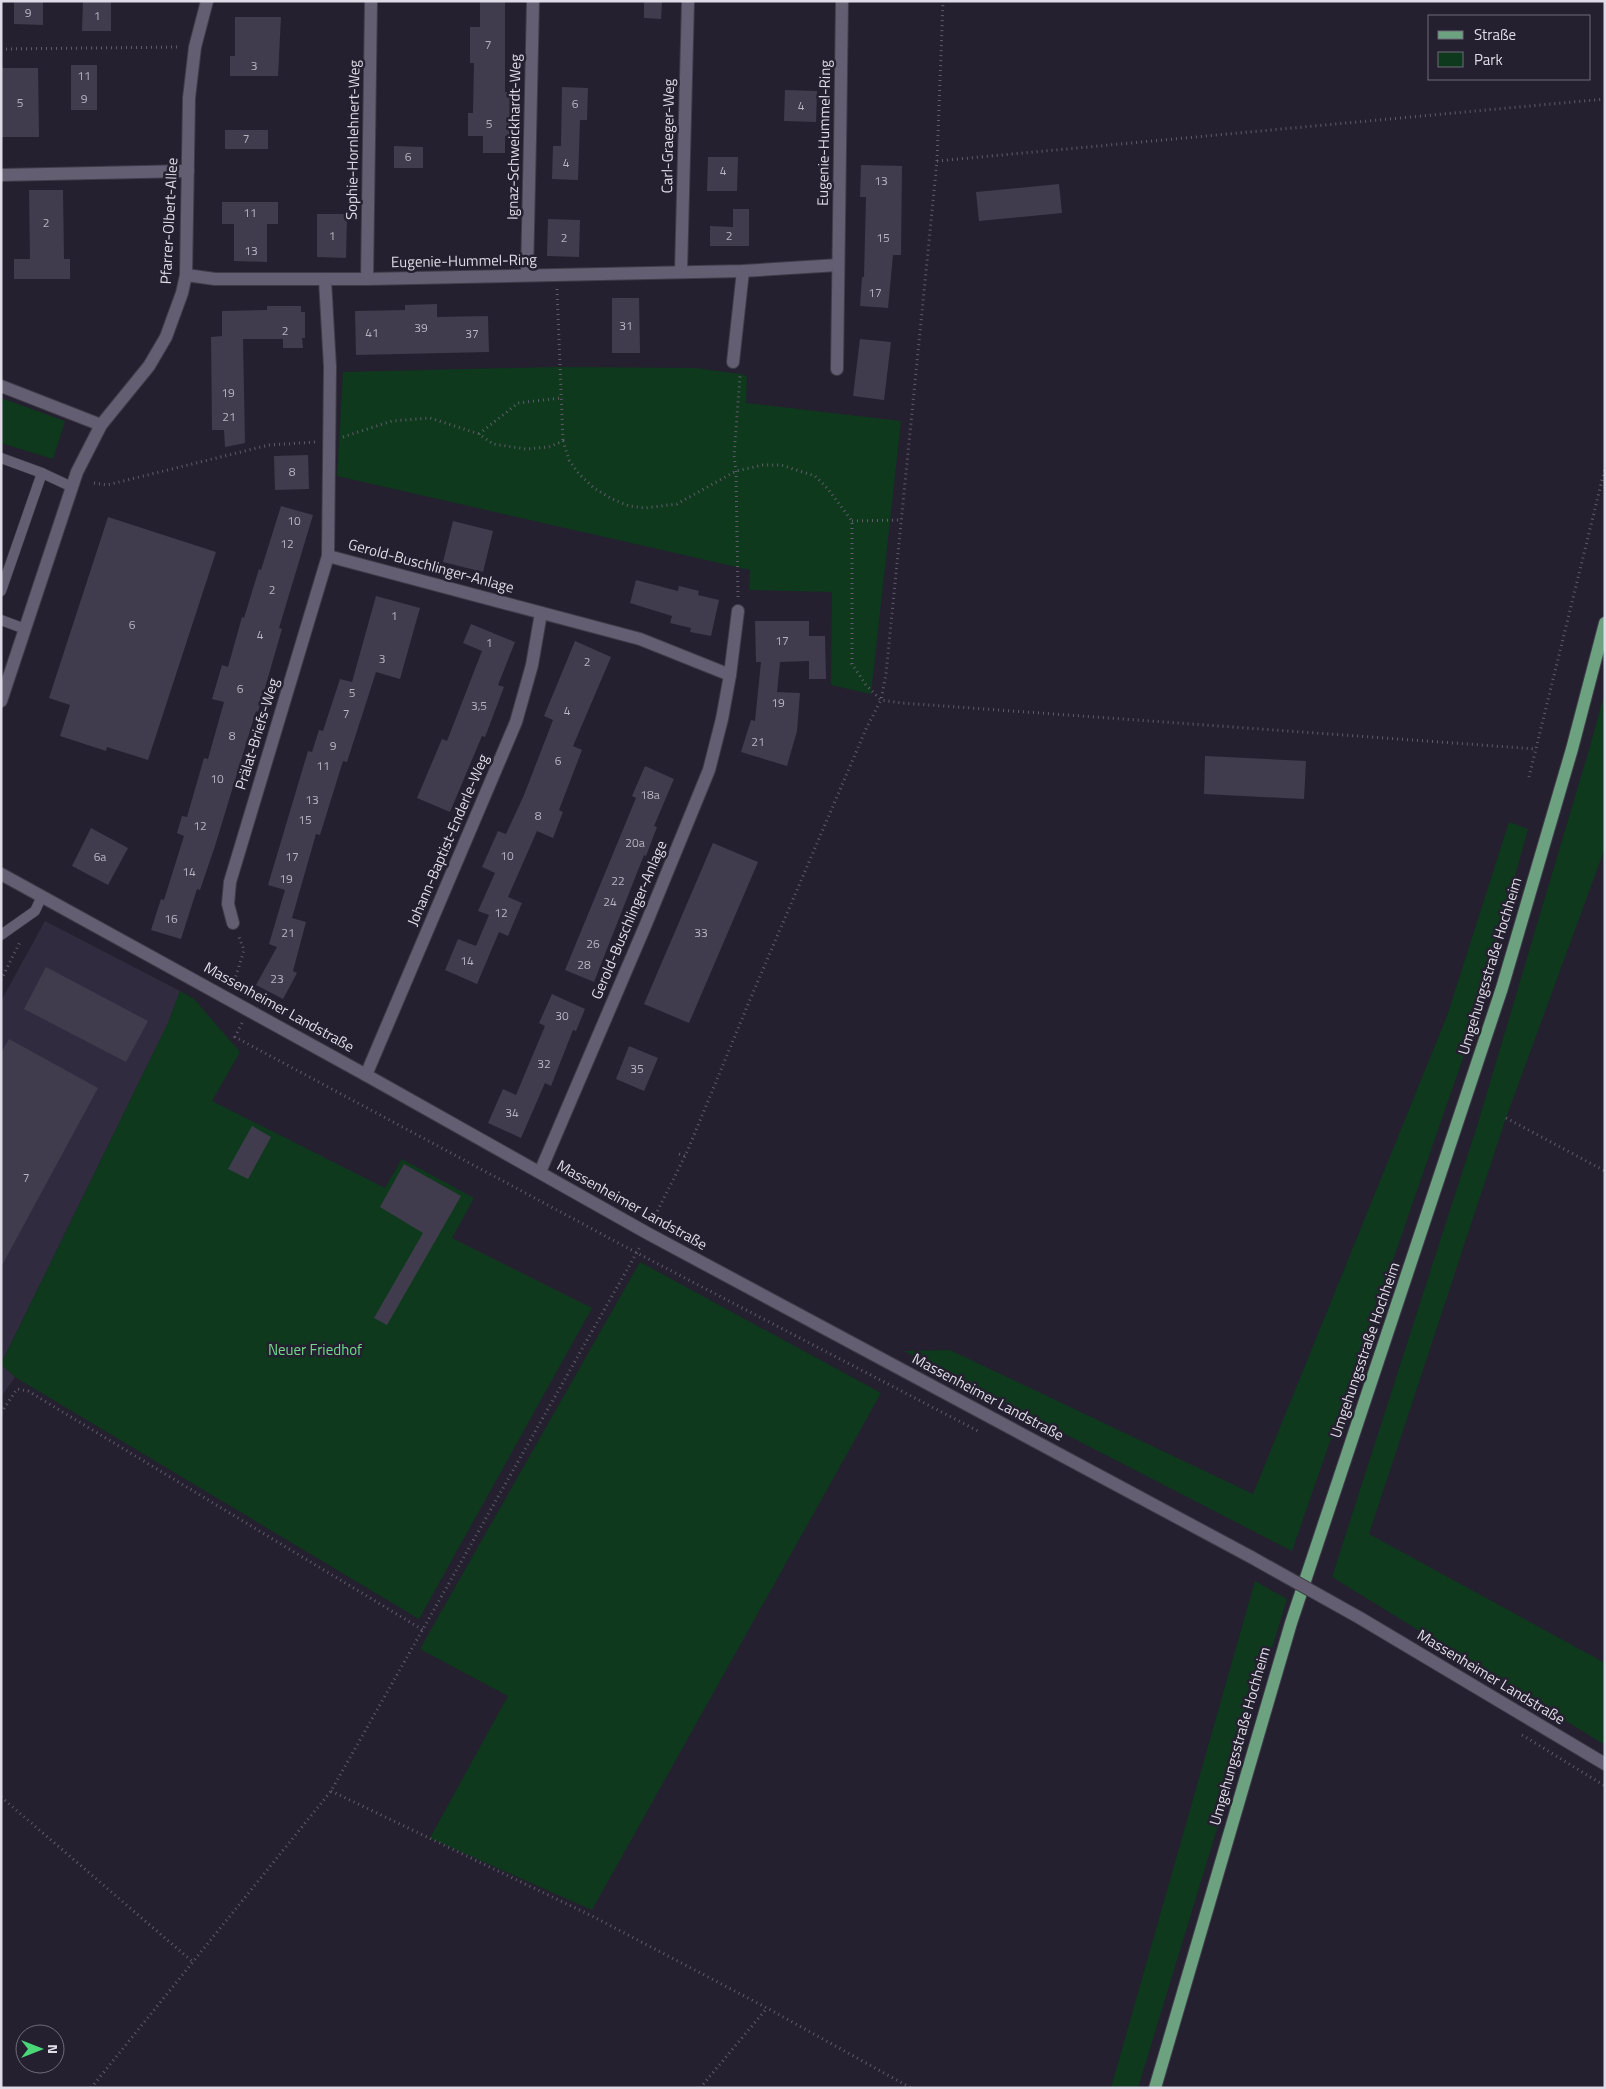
<svg xmlns="http://www.w3.org/2000/svg" width="1606" height="2089" font-family="'Titillium Web',sans-serif">
  <rect width="100%" height="100%" fill="#242030"/>
  <path fill="#312b3f" d="M45 921 180 991 168 1023 1 1364 15 1377 1 1397V1001Z"/>
  <g fill="#0e391c">
    <path d="M556 367 695 368 740 374 747 376 746 403 901 421 871 694 831 685 832 592 749 590 750 570 337 476 343 372Z"/>
    <path d="M1 398 65 421 53 459 1 443Z"/>
    <path d="M1605 692V848L1506 1118 1369 1534 1605 1663V1745L1332 1577 1478 1123 1591 743Z"/>
    <path d="M1509 822 1528 829 1471 1035 1292 1551 904 1351 950 1350 1253 1494 1447 1016Z"/>
    <path d="M180 991 194 999 240 1052 212 1101 385 1188 402 1159 474 1198 452 1238 592 1308 419 1619 15 1377 1 1364 168 1023Z"/>
    <path d="M640 1262 881 1393 592 1910 430 1838 508 1696 420 1649Z"/>
    <path d="M1255 1581 1287 1599 1138 2088H1111Z"/>
  </g>
  <g fill="#403c4d">
    <path d="M14 1H43V25L14 24Z"/>
    <path d="M83 1H111V31H82Z"/>
    <path d="M480 1H505V92H510L509 136H505V153H483V136H468V113H473L474 63H470V27H480Z"/>
    <path d="M644 1H662L661 19 644 18Z"/>
    <path d="M235 17H281L278 76H230V56H235Z"/>
    <rect x="71" y="65" width="26" height="45"/>
    <path d="M1 68H38L39 137H1Z"/>
    <path d="M562 87 588 88 587 120H580L578 180 552 179 553 146H561Z"/>
    <path d="M785 90 817 91 816 122 784 121Z"/>
    <rect x="225" y="130" width="43" height="19"/>
    <path d="M394 146 423 147V168H394Z"/>
    <path d="M708 157H738L737 191H707Z"/>
    <path d="M861 165 902 166 901 255H893L888 308 860 306 862 277H864L866 197H860Z"/>
    <path d="M1059 184 1062 213 979 221 976 192Z"/>
    <path d="M29 190H63L64 259H70V279H14V259H30Z"/>
    <path d="M222 202H278V224H267V262L234 261V224H222Z"/>
    <path d="M733 209H749V246H710V226L733 227Z"/>
    <path d="M317 214H347L346 258 317 257Z"/>
    <path d="M548 219 580 220 579 257 547 256Z"/>
    <path d="M612 298H639L640 353H612Z"/>
    <path d="M437 304V317L488 316 489 352 356 355 355 311 405 310V305Z"/>
    <path d="M267 306H301V312H305V338H302L303 348H283V339H243L245 443 225 447 224 430H212L211 337 222 336V311L267 310Z"/>
    <path d="M860 339 891 342 884 400 853 396Z"/>
    <path d="M308 455 309 489 275 490 274 456Z"/>
    <path d="M281 506 313 515 279 628 282 629 258 712 256 711 215 846 200 890 197 889 181 939 151 930 161 899 164 900 184 836 177 833 182 816 187 817 204 758 208 759 224 702 212 699 222 665 228 667 242 617 244 618 259 569 261 570Z"/>
    <path d="M108 517 216 552 148 760 107 747 106 751 60 736 70 705 49 698Z"/>
    <path d="M453 521 493 531 483 572 443 562Z"/>
    <path d="M636 580 678 591 679 586 699 591 698 595 719 600 711 636 690 632 691 628 670 623 672 616 630 603Z"/>
    <path d="M376 596 420 608 400 679 376 672 347 762 343 761 320 835 316 834 292 918 306 922 293 971 297 973 283 999 256 985 277 947 269 944 285 890 268 885 308 751 312 752 319 730 323 731 340 679 352 682Z"/>
    <path d="M755 621H809V636H825L826 679H809V661L780 662 777 692 800 693 797 731 787 766 741 752 751 720 755 721 761 662H756Z"/>
    <path d="M471 624 515 642 498 685 504 687 485 737 482 736 450 812 417 798 442 739 447 741 482 651 463 643Z"/>
    <path d="M575 641 611 657 573 746 582 750 559 810 563 812 553 838 537 831 508 897 522 903 508 936 499 932 477 984 445 970 458 939 476 946 489 915 478 911 495 873 482 867 498 831 506 834 524 795 553 720 544 716Z"/>
    <path d="M1205 756 1306 761 1304 799 1204 794Z"/>
    <path d="M645 766 674 779 654 826 657 827 646 856 644 855 594 982 565 970 636 798 632 796Z"/>
    <path d="M91 828 128 848 108 885 72 866Z"/>
    <path d="M713 843 758 862 689 1023 644 1004Z"/>
    <path d="M46 967 148 1021 126 1062 24 1009Z"/>
    <path d="M552 994 585 1009 576 1031 573 1030 551 1086 545 1083 521 1138 488 1123 503 1089 516 1095 545 1026 539 1023Z"/>
    <path d="M9 1039 98 1088 1 1267V1053Z"/>
    <path d="M629 1046 658 1058 644 1091 616 1079Z"/>
    <path d="M252 1126 271 1137 248 1179 228 1169Z"/>
    <path d="M404 1164 461 1196 387 1325 374 1318 423 1233 380 1207Z"/>
  </g>
  <g fill="none" stroke-linecap="round" stroke-linejoin="round">
    <g stroke="#3f3c49" stroke-width="11">
      <g id="service">
        <path d="M1 458 42 473 72 487"/>
        <path d="M1 591 42 473"/>
        <path d="M1 620 25 629"/>
        <path d="M1 935 35 911 42 896"/>
      </g>
    </g>
    <g stroke="#3f3c49" stroke-width="14">
      <g id="minor">
        <path d="M1 175 188 171"/>
        <path d="M681 271 688 1"/>
        <path d="M527 274 533 1"/>
        <path d="M186 275 215 279H367L743 271 838 265"/>
        <path d="M367 279 371 1"/>
        <path d="M733 362 743 271"/>
        <path d="M837 369 842 1"/>
        <path d="M1 386 101 425"/>
        <path d="M328 556 640 639 730 675"/>
        <path d="M1 701 77 472 101 425 149 366 166 337 182 293 186 275 189 98 195 47 207 1"/>
        <path d="M233 923 228 904 230 882 328 556 330 367 325 280"/>
        <path d="M366 1075 516 722 532 665 541 613"/>
        <path d="M540 1172 646 924 709 770 722 719 730 675 738 611"/>
      </g>
    </g>
    <g stroke="#3f3c49" stroke-width="14">
      <g id="tertiary">
        <path d="M1 874 366 1075 647 1233 1251 1557"/>
        <path d="M1360 1618 1605 1764"/>
      </g>
    </g>
    <g stroke="#3f3c49" stroke-width="14">
      <path id="primary" d="M1155 2088 1291 1623 1502 988 1572 749 1605 623"/>
    </g>
    <g stroke="#605c6b" stroke-width="3" stroke-dasharray="1 4" stroke-linecap="butt">
      <path d="M1 49 181 47"/>
      <path d="M937 161 1605 99"/>
      <path d="M557 289 563 441"/>
      <path d="M479 434 518 403 561 398"/>
      <path d="M343 437 392 421 430 418 479 434 493 444 526 449 549 447 563 441 569 460 579 474 594 488 612 499 629 506 645 508 677 504 736 471 763 465H781L815 476 828 489 852 521V664L866 685 881 700 902 703 1536 749"/>
      <path d="M94 483 107 485 269 445 315 442"/>
      <path d="M852 521 900 520"/>
      <path d="M738 597 736 471 734 456 740 376"/>
      <path d="M1529 777 1605 468"/>
      <path d="M1 980 21 940"/>
      <path d="M233 986 244 950 239 937"/>
      <path d="M242 1023 235 1037 637 1253 978 1431"/>
      <path d="M1506 1118 1605 1171"/>
      <path d="M679 1154 685 1156"/>
      <path d="M653 1220 687 1152 749 1002 866 729 881 700 886 674 937 161 943 1"/>
      <path d="M1 1413 17 1389 28 1391 423 1630"/>
      <path d="M1522 1735 1605 1786"/>
      <path d="M331 1791 592 1916 767 2008 911 2088"/>
      <path d="M1 1797 194 1963"/>
      <path d="M91 2088 331 1791 641 1245"/>
      <path d="M700 2088 767 2008"/>
    </g>
    <use href="#service" stroke="#635e71" stroke-width="10"/>
    <use href="#minor" stroke="#635e71" stroke-width="12"/>
    <use href="#tertiary" stroke="#635e71" stroke-width="12"/>
    <use href="#primary" stroke="#6da281" stroke-width="12"/>
    <g stroke="#3f3c49" stroke-width="14" stroke-linecap="butt">
      <path id="tertiary-bridge" d="M1251 1557 1360 1618"/>
    </g>
    <use href="#tertiary-bridge" stroke="#635e71" stroke-width="12"/>
  </g>
  <g text-anchor="middle" stroke-width="5" stroke-linejoin="round" paint-order="stroke">
    <g font-size="12" fill="#b7b4c0">
      <text x="28" y="17">9</text>
      <text x="97" y="20">1</text>
      <text x="488" y="49">7</text>
      <text x="254" y="70">3</text>
      <text x="84" y="80">11</text>
      <text x="84" y="103">9</text>
      <text x="20" y="107">5</text>
      <text x="575" y="108">6</text>
      <text x="801" y="110">4</text>
      <text x="489" y="128">5</text>
      <text x="246" y="143">7</text>
      <text x="408" y="161">6</text>
      <text x="566" y="167">4</text>
      <text x="723" y="175">4</text>
      <text x="881" y="185">13</text>
      <text x="250" y="217">11</text>
      <text x="46" y="227">2</text>
      <text x="332" y="240">1</text>
      <text x="729" y="240">2</text>
      <text x="564" y="242">2</text>
      <text x="883" y="242">15</text>
      <text x="251" y="255">13</text>
      <text x="875" y="297">17</text>
      <text x="626" y="330">31</text>
      <text x="421" y="332">39</text>
      <text x="285" y="335">2</text>
      <text x="372" y="337">41</text>
      <text x="472" y="338">37</text>
      <text x="228" y="397">19</text>
      <text x="229" y="421">21</text>
      <text x="292" y="476">8</text>
      <text x="294" y="525">10</text>
      <text x="287" y="548">12</text>
      <text x="272" y="594">2</text>
      <text x="394" y="620">1</text>
      <text x="132" y="629">6</text>
      <text x="260" y="639">4</text>
      <text x="782" y="645">17</text>
      <text x="489" y="647">1</text>
      <text x="382" y="663">3</text>
      <text x="587" y="666">2</text>
      <text x="240" y="693">6</text>
      <text x="352" y="697">5</text>
      <text x="778" y="707">19</text>
      <text x="479" y="710">3,5</text>
      <text x="567" y="715">4</text>
      <text x="346" y="718">7</text>
      <text x="232" y="740">8</text>
      <text x="758" y="746">21</text>
      <text x="333" y="750">9</text>
      <text x="558" y="765">6</text>
      <text x="323" y="770">11</text>
      <text x="217" y="783">10</text>
      <text x="650" y="799">18a</text>
      <text x="312" y="804">13</text>
      <text x="538" y="820">8</text>
      <text x="305" y="824">15</text>
      <text x="200" y="830">12</text>
      <text x="635" y="847">20a</text>
      <text x="507" y="860">10</text>
      <text x="100" y="861">6a</text>
      <text x="292" y="861">17</text>
      <text x="189" y="876">14</text>
      <text x="286" y="883">19</text>
      <text x="618" y="885">22</text>
      <text x="610" y="906">24</text>
      <text x="501" y="917">12</text>
      <text x="171" y="923">16</text>
      <text x="288" y="937">21</text>
      <text x="701" y="937">33</text>
      <text x="593" y="948">26</text>
      <text x="467" y="965">14</text>
      <text x="584" y="969">28</text>
      <text x="277" y="983">23</text>
      <text x="562" y="1020">30</text>
      <text x="544" y="1068">32</text>
      <text x="637" y="1073">35</text>
      <text x="512" y="1117">34</text>
      <text x="26" y="1182">7</text>
    </g>
    <g font-size="15" fill="#dfdce7" stroke="#242030">
      <text transform="translate(824 133) rotate(-89)" y="5">Eugenie-Hummel-Ring</text>
      <text transform="translate(668 136) rotate(-89)" y="5">Carl-Graeger-Weg</text>
      <text transform="translate(514 137) rotate(-89)" y="5">Ignaz-Schweickhardt-Weg</text>
      <text transform="translate(353 140) rotate(-89)" y="5">Sophie-Hornlehnert-Weg</text>
      <text transform="translate(169 221) rotate(-87)" y="5">Pfarrer-Olbert-Allee</text>
      <text transform="translate(464 261) rotate(-1)" y="5">Eugenie-Hummel-Ring</text>
      <text transform="translate(431 566) rotate(15)" y="5">Gerold-Buschlinger-Anlage</text>
      <text transform="translate(257 734) rotate(-73)" y="5">Prälat-Briefs-Weg</text>
      <text transform="translate(448 840) rotate(-67)" y="5">Johann-Baptist-Enderle-Weg</text>
      <text transform="translate(629 920) rotate(-67)" y="5">Gerold-Buschlinger-Anlage</text>
      <text transform="translate(1490 966) rotate(-73)" y="5">Umgehungsstraße Hochheim</text>
      <text transform="translate(279 1007) rotate(29)" y="5">Massenheimer Landstraße</text>
      <text transform="translate(632 1205) rotate(29)" y="5">Massenheimer Landstraße</text>
      <text transform="translate(1365 1350) rotate(-71)" y="5">Umgehungsstraße Hochheim</text>
      <text transform="translate(988 1397) rotate(28)" y="5">Massenheimer Landstraße</text>
      <text transform="translate(1491 1677) rotate(31)" y="5">Massenheimer Landstraße</text>
      <text transform="translate(1240 1736) rotate(-74)" y="5">Umgehungsstraße Hochheim</text>
    </g>
    <g font-size="15" fill="#70da8c" stroke="#242030">
      <text x="315" y="1355">Neuer Friedhof</text>
    </g>
  </g>
  <rect width="1606" height="2089" fill="none" stroke="#dfdce7" stroke-width="5"/>
  <rect x="1428" y="15" width="162" height="65" fill="#242030" stroke="#6f6b79"/>
  <rect x="1438" y="31" width="25" height="8" fill="#6da281" stroke="#6f6b79"/>
  <text x="1474" y="40" font-size="15" fill="#dfdce7">Straße</text>
  <rect x="1438" y="52" width="25" height="15" fill="#0e391c" stroke="#6f6b79"/>
  <text x="1474" y="65" font-size="15" fill="#dfdce7">Park</text>
  <g transform="translate(40 2049) rotate(90)"><circle r="24" fill="#242030" stroke="#6f6b79"/>
  <path d="M0-4L9 19L0 12L-9 19Z" fill="#4ad778"/>
  <text y="-8" font-size="14" font-weight="bold" text-anchor="middle" fill="#dfdce7">N</text>
  </g>
</svg>
